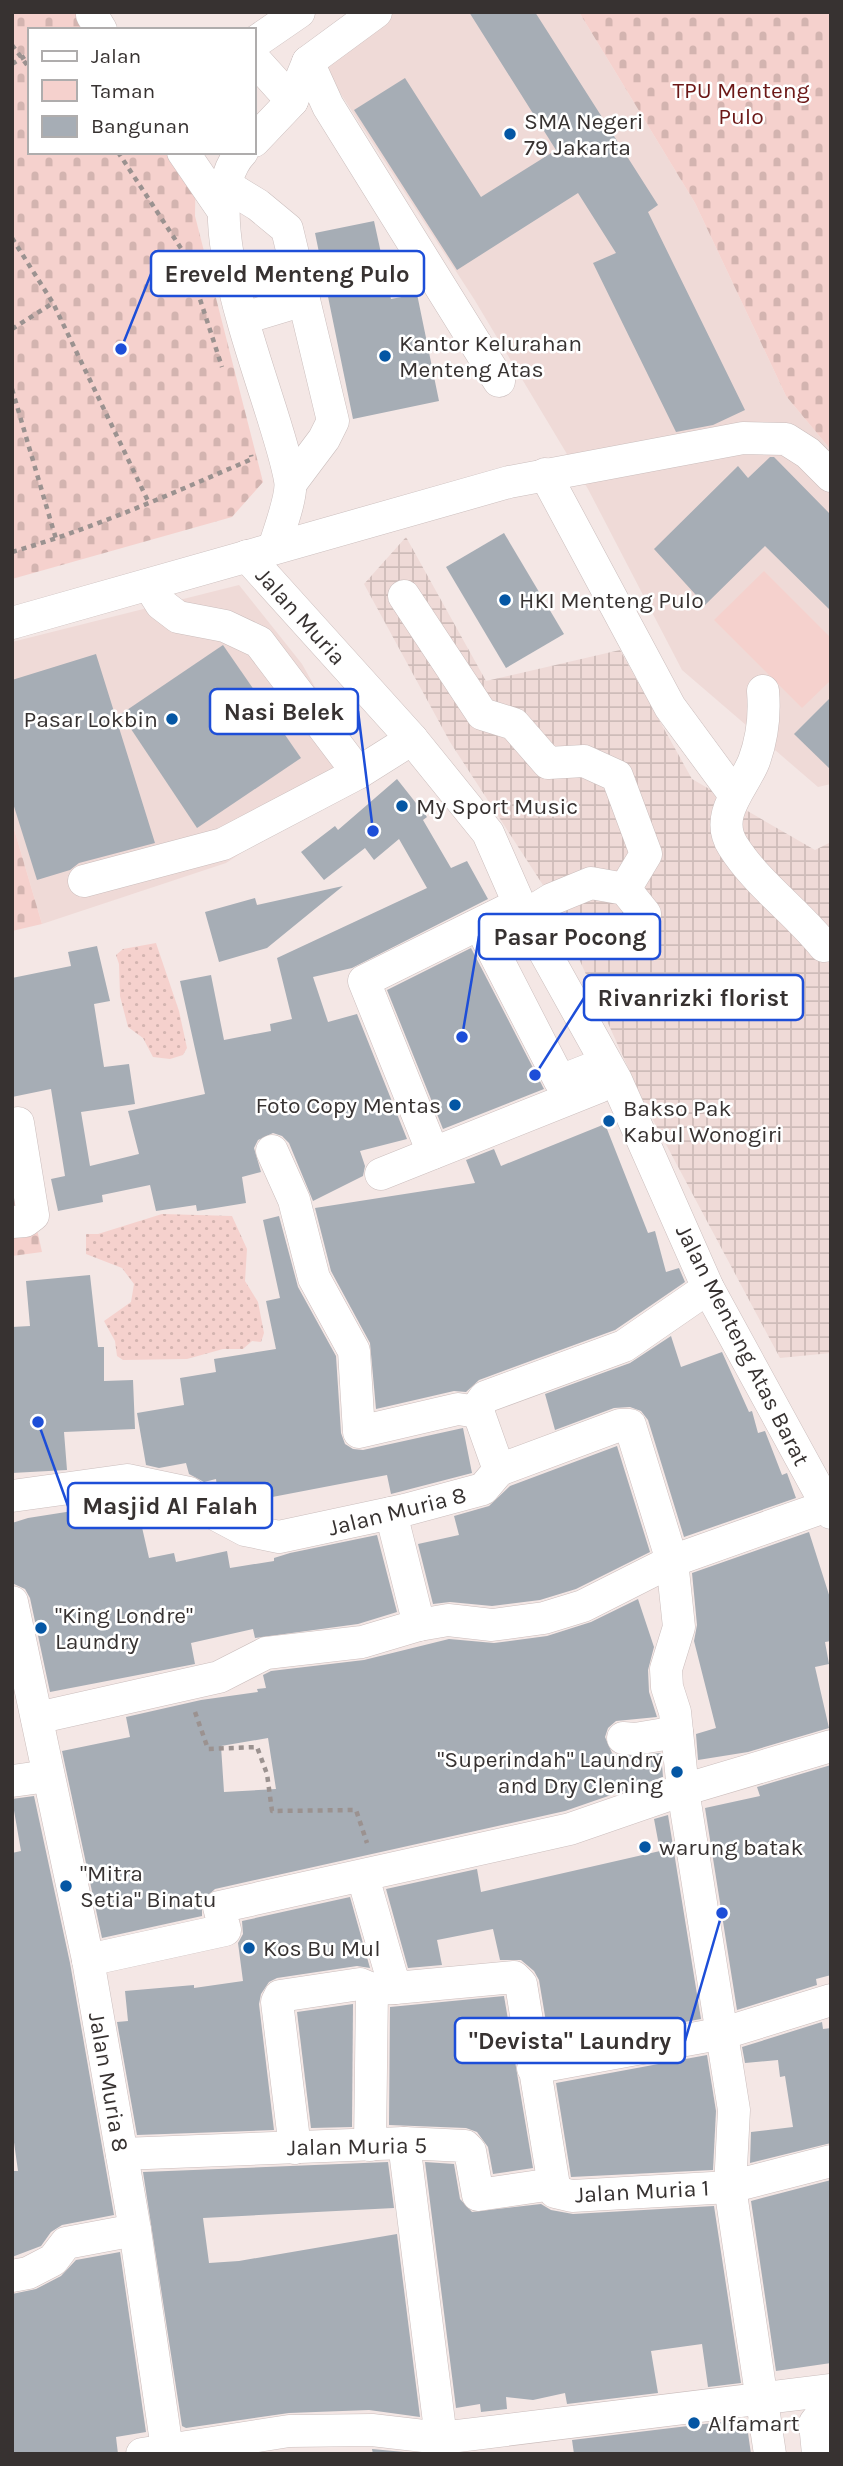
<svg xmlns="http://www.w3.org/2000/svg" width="843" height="2466" font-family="Karla,sans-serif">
  <defs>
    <pattern id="industrial-grid" width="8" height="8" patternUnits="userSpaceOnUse" patternTransform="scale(1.75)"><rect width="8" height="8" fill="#efdad7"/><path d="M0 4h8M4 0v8" fill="none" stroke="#cebcb9"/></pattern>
    <pattern id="grass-dots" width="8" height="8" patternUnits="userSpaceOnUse" patternTransform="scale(1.75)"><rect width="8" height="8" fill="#f5d1cd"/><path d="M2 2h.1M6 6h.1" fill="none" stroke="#d3b4b0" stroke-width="1.8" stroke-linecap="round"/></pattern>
    <pattern id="cemetery-stones" width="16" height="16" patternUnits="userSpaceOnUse" patternTransform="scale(1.75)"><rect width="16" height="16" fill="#f5d1cd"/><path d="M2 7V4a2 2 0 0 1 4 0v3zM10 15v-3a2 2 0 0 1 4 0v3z" fill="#d3b4b0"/></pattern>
  </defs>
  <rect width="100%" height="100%" fill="#f4e7e5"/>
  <g fill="#efdad7">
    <path d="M393 12H579L695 203 786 396 831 450V784L818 787 682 670 588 489 474 299 322 65Z"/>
    <path d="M239 585 302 664 363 773 226 863 42 924 12 822V642Z"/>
  </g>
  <path fill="url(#industrial-grid)" d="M406 537 486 681 620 650 692 779 815 850 831 842V1353L780 1358 644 1103 552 899 450 742 364 584Z"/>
  <g fill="url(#grass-dots)">
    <path d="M156 943 179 1011 187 1048 183 1055 170 1059 153 1057 143 1038 128 1027 120 996 119 964 116 955 123 949Z"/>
    <path d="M162 1214 232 1216 247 1249 245 1281 258 1302 264 1333 261 1342 252 1341 243 1349H223L187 1359 123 1360 117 1356 115 1341 104 1321 131 1302 134 1284 122 1268 86 1254V1234H98Z"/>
  </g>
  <g fill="url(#cemetery-stones)">
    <path d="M12 12H99L112 30H30V152H196L195 216 263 482 232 517 12 579Z"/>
    <path d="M579 12H831V450L786 396 695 203Z"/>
    <path d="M12 822 42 924 12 931Z"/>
    <path d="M12 1117 42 1252 12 1256Z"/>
  </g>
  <path fill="#f5d1cd" d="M764 571 831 638V680L802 708 714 620Z"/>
  <g fill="#a6adb5" fill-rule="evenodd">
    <path d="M469 12H535L658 205 648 212 745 410 713 425 676 432 593 263 616 253 578 193 457 270 354 110 405 78 481 197 556 150Z"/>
    <path d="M374 221 391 299 417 294 439 401 353 419 315 233Z"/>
    <path d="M770 457H774L831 515V611L765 546 705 605 654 549 738 466 748 478Z"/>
    <path d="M504 533 564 634 506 668 446 567Z"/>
    <path d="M223 645 301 758 197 828 121 714Z"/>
    <path d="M96 654 155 843 79 863 70 870 37 880 12 800V680Z"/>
    <path d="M831 697V770L794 734Z"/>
    <path d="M397 779 427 817 423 820 451 868 467 861 488 899 352 968 313 977 328 1022 357 1014 407 1139 360 1151 365 1166 363 1176 313 1201 289 1143 282 1136 273 1133 258 1140 254 1148 261 1172 242 1177 246 1203 197 1211 196 1205 156 1211 150 1185 102 1195 103 1202 58 1211 51 1179 65 1176 51 1089 12 1097V978L71 966 68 952 97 946 110 1001 94 1004 104 1067 129 1064 135 1104 81 1112 90 1166 139 1154 128 1111 205 1094 180 981 211 975 224 1040 271 1031 270 1024 292 1019 277 958 427 888 399 839 374 860 365 848 324 880 301 852 335 826 338 830Z"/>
    <path d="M343 886 267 948 219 962 205 912 255 898 257 905Z"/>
    <path d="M471 948 544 1089 443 1129 387 990Z"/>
    <path d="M605 1124 648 1233 655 1231 666 1272 679 1268 685 1282 615 1330 479 1380 466 1392 454 1391 376 1409 370 1343 331 1271 315 1208 475 1183 466 1160 494 1149 501 1166Z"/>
    <path d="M279 1216 298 1287 336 1356 341 1433 345 1444 353 1449 363 1450 463 1428 472 1473 391 1494 387 1475 235 1504 218 1494 216 1479 204 1482 189 1474 186 1463 159 1468 146 1465 137 1413 184 1405 180 1378 216 1372 214 1359 276 1349 266 1301 280 1298 263 1220Z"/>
    <path d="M90 1275 98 1347H104V1381L133 1380 135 1429 64 1432 67 1470 12 1473V1327L30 1326 26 1281Z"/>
    <path d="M671 1336 681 1367 722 1352 749 1412 752 1411 758 1433 765 1431 782 1475 787 1473 796 1498 684 1537 648 1420 641 1411 630 1407 614 1408 555 1430 545 1394 630 1363Z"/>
    <path d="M617 1446 650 1552 576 1589 540 1600 492 1606 450 1602 433 1604 418 1544 459 1535 454 1516 489 1506 510 1486Z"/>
    <path d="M136 1501 149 1558 174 1553 176 1562 227 1551 230 1568 274 1561V1558L290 1553 377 1535 397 1612 358 1624 255 1638 253 1629 191 1643 195 1664 50 1692 30 1598 25 1589 14 1584 12 1523 28 1518Z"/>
    <path d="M809 1532 831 1601V1641L825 1642 829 1664 815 1667 829 1728 748 1752 698 1760 696 1734 716 1728 694 1641 697 1625 692 1573Z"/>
    <path d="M638 1599 654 1647 648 1670 649 1692 657 1717 616 1721 608 1728 605 1737 612 1753 621 1756 661 1753 663 1777 565 1811 215 1889 202 1901V1916L102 1938 62 1751 130 1737 126 1717 201 1700 258 1692 257 1689 266 1688 263 1675 271 1671 364 1660 449 1639 494 1643 547 1636 591 1622ZM268 1738 276 1789 224 1792 221 1746Z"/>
    <path d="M831 1765V1975L816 1979 817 1985 737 2010 705 1808 760 1796 757 1787Z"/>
    <path d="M34 1796 70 1963 114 2215 62 2225 51 2232 41 2246 12 2257V2171H18L12 2128V1853L21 1851 12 1799Z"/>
    <path d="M668 1815 701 2019 550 2046 539 1980 534 1971 521 1960H500L493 1929 437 1940 442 1965 408 1968 386 1889 477 1869 481 1892 660 1851 654 1819Z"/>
    <path d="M350 1897 370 1968 357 1966 277 1978 269 1982 261 1994 259 2004 274 2130 137 2135 117 2022 128 2021 125 1991 194 1985V1988L243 1981 238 1943 243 1934 242 1921Z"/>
    <path d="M504 1996 533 2168 493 2174 488 2147 477 2132 466 2128 389 2125 390 2007Z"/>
    <path d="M353 2004 352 2127 311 2128 297 2012Z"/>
    <path d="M822 2022 823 2029 831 2028V2143L750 2163 751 2132 793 2127 785 2076 780 2077 778 2060 745 2063 742 2047Z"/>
    <path d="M707 2055 716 2111 713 2170 571 2177 556 2083Z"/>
    <path d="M388 2162 394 2208 203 2218 209 2263 239 2261 397 2234 420 2417 369 2410 289 2413 186 2428 182 2426 143 2172Z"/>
    <path d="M425 2162 454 2164 460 2199 472 2212 541 2204 551 2210 573 2214 714 2206 741 2383 708 2387 702 2344 651 2351 658 2393 567 2404 565 2393 533 2400 506 2397 507 2409 481 2412 480 2404 456 2408Z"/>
    <path d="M831 2180V2363L776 2371 751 2201Z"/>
    <path d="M120 2252 146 2432 116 2437 118 2454H12V2294L36 2289 61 2276 76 2260Z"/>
    <path d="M746 2419 751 2454H574L572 2440Z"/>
    <path d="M372 2449 415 2453V2454H373Z"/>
  </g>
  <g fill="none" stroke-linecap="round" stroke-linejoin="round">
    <g stroke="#cbbebd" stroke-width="33">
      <g id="minor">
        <path d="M92 15 101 30"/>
        <path d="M254 43 299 12"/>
        <path d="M254 59 292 101"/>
        <path d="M308 62 328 106 499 381"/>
        <path d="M254 141 292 101 308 62 376 12"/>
        <path d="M183 152 222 209"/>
        <path d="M242 152C185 211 278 406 290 480 293 495 279 531 274 548"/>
        <path d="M227 186 258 205 287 229 333 421 324 439 291 483"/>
        <path d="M244 318 304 300"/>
        <path d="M545 474 670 707 734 794"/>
        <path d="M247 556 412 739 488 833 524 915 616 1080 708 1288 831 1513"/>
        <path d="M149 585 161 604 178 617 225 626 259 642 358 773"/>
        <path d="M404 596 482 714 514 724 548 763 584 761 617 776 646 854 625 889"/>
        <path d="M12 623 509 482 743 438 786 439 808 453 831 476"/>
        <path d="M763 691C765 714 762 739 754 761 744 787 713 815 733 846 757 884 796 911 824 946"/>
        <path d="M84 881 223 844 358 773 412 739"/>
        <path d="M606 1063 560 1081 487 939 552 899 591 883 625 889 645 914"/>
        <path d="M272 1151 294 1200 314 1278 354 1351 359 1432 458 1409 478 1412"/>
        <path d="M433 1153 364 981 505 911"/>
        <path d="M381 1174 599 1087"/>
        <path d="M12 1222 25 1221 33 1215 18 1123"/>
        <path d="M499 1470 620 1425H630L672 1561 679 1627 666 1669 667 1687 675 1712 683 1790 734 2110 730 2187 770 2454"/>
        <path d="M12 1496 127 1480 189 1493 213 1513 245 1530 279 1537 405 1510 483 1489 499 1470 477 1408 485 1397 624 1346 708 1288"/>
        <path d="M391 1513 419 1625"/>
        <path d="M12 1602 88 1960 135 2230 167 2449"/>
        <path d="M37 1718 219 1677 266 1653 362 1642 419 1625 448 1620 492 1625 544 1618 583 1606 672 1561 827 1506"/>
        <path d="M623 1738 635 1739 677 1732"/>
        <path d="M12 1781 48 1776"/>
        <path d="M363 1877 395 1988 514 1977 521 1984 555 2192 572 2196 730 2187 831 2161"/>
        <path d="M88 1960 225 1930 219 1907 570 1829 683 1790 831 1746"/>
        <path d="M533 2068 724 2033 831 2000"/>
        <path d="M404 2143 441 2438"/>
        <path d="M370 2145 372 1989"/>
        <path d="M295 2148 277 2002 280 1996 360 1984 372 1989 395 1988"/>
        <path d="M122 2154 404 2143 465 2146 470 2151 478 2195 553 2184"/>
        <path d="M12 2276 28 2273 53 2260 66 2243 135 2230"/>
        <path d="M142 2454 289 2431 372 2430 441 2438 831 2390"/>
        <path d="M818 2454 815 2423 822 2414 831 2412"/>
      </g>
    </g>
    <g stroke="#9b9290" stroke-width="4.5" stroke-dasharray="5 5" stroke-linecap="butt">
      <path d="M12 45 30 69"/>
      <path d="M12 64 30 53"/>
      <path d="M118 152 186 256 222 367"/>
      <path d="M12 238 53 303 149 503"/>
      <path d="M12 329 53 303"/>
      <path d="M12 389 56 539"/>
      <path d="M12 552C95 528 173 493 252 459L251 455"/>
      <path d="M195 1712 208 1749 257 1747 267 1774 272 1811 356 1810 367 1843"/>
    </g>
    <use href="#minor" stroke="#fff" stroke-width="32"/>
  </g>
  <g fill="#0456a4" stroke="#fff" stroke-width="2.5">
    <circle cx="510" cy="134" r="7"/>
    <circle cx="385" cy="356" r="7"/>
    <circle cx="505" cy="600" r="7"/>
    <circle cx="172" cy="719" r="7"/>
    <circle cx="402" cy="806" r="7"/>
    <circle cx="455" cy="1105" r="7"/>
    <circle cx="609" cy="1121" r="7"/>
    <circle cx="41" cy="1628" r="7"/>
    <circle cx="677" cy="1772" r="7"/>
    <circle cx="645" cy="1847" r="7"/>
    <circle cx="66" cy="1886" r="7"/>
    <circle cx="249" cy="1948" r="7"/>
    <circle cx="694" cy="2423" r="7"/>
  </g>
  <g text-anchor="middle" stroke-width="5" stroke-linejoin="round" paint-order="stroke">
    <g font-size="23" fill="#6c1817" stroke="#fff">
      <text x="741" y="98">TPU Menteng<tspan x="741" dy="26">Pulo</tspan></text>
    </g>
    <g font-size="23" fill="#373231" stroke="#fff" text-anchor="start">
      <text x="524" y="129">SMA Negeri<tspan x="524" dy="26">79 Jakarta</tspan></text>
      <text x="399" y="351">Kantor Kelurahan<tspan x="399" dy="26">Menteng Atas</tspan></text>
      <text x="519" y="608">HKI Menteng Pulo</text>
      <text x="158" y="727" text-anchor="end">Pasar Lokbin</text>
      <text x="416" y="814">My Sport Music</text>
      <text x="441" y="1113" text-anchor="end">Foto Copy Mentas</text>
      <text x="623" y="1116">Bakso Pak<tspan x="623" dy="26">Kabul Wonogiri</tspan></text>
      <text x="55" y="1623">"King Londre"<tspan x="55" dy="26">Laundry</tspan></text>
      <text x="663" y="1767" text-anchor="end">"Superindah" Laundry<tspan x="663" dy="26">and Dry Clening</tspan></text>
      <text x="659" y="1855">warung batak</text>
      <text x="80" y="1881">"Mitra<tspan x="80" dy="26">Setia" Binatu</tspan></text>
      <text x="263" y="1956">Kos Bu Mul</text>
      <text x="708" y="2431">Alfamart</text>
    </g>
    <g font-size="23" fill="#373231" stroke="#fff">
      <text transform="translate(301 616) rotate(48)" y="8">Jalan Muria</text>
      <text transform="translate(743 1345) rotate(63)" y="8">Jalan Menteng Atas Barat</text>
      <text transform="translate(397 1511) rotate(-14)" y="8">Jalan Muria 8</text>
      <text transform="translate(109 2082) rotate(80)" y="8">Jalan Muria 8</text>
      <text transform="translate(357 2146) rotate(-1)" y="8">Jalan Muria 5</text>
      <text transform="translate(642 2191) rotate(-3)" y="8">Jalan Muria 1</text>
    </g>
  </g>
  <path fill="none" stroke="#1d4ed8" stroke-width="2.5" d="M121 349L151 274M373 831L358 711M462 1037L479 936M535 1075L584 998M38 1422L68 1506M722 1913L685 2041"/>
  <g fill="#1d4ed8" stroke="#fff" stroke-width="2.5">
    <circle cx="121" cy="349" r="7"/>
    <circle cx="373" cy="831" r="7"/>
    <circle cx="462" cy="1037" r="7"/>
    <circle cx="535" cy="1075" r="7"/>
    <circle cx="38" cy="1422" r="7"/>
    <circle cx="722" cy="1913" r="7"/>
  </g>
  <g fill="#fff" stroke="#1d4ed8" stroke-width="2.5">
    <rect x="151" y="251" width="273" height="45" rx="7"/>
    <rect x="210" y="689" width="148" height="45" rx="7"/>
    <rect x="479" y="914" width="181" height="45" rx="7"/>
    <rect x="584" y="975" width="219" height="45" rx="7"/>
    <rect x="68" y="1483" width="204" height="45" rx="7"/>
    <rect x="455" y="2018" width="230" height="45" rx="7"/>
  </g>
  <g font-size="24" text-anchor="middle" font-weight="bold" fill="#373231">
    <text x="287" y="282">Ereveld Menteng Pulo</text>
    <text x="284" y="720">Nasi Belek</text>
    <text x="570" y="945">Pasar Pocong</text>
    <text x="693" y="1006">Rivanrizki florist</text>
    <text x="170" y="1514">Masjid Al Falah</text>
    <text x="570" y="2049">"Devista" Laundry</text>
  </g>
  <rect width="843" height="2466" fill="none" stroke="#373231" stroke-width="28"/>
  <rect x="28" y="28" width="228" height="126" fill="#ffffff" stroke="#afadad" stroke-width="2"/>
  <rect x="42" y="51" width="35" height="10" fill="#ffffff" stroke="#afadad" stroke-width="2"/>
  <text x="91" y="63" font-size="21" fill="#373231">Jalan</text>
  <rect x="42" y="80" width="35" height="21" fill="#f5d1cd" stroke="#afadad" stroke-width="2"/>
  <text x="91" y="98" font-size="21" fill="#373231">Taman</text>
  <rect x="42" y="116" width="35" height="21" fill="#a6adb5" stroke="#afadad" stroke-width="2"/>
  <text x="91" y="133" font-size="21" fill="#373231">Bangunan</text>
</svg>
